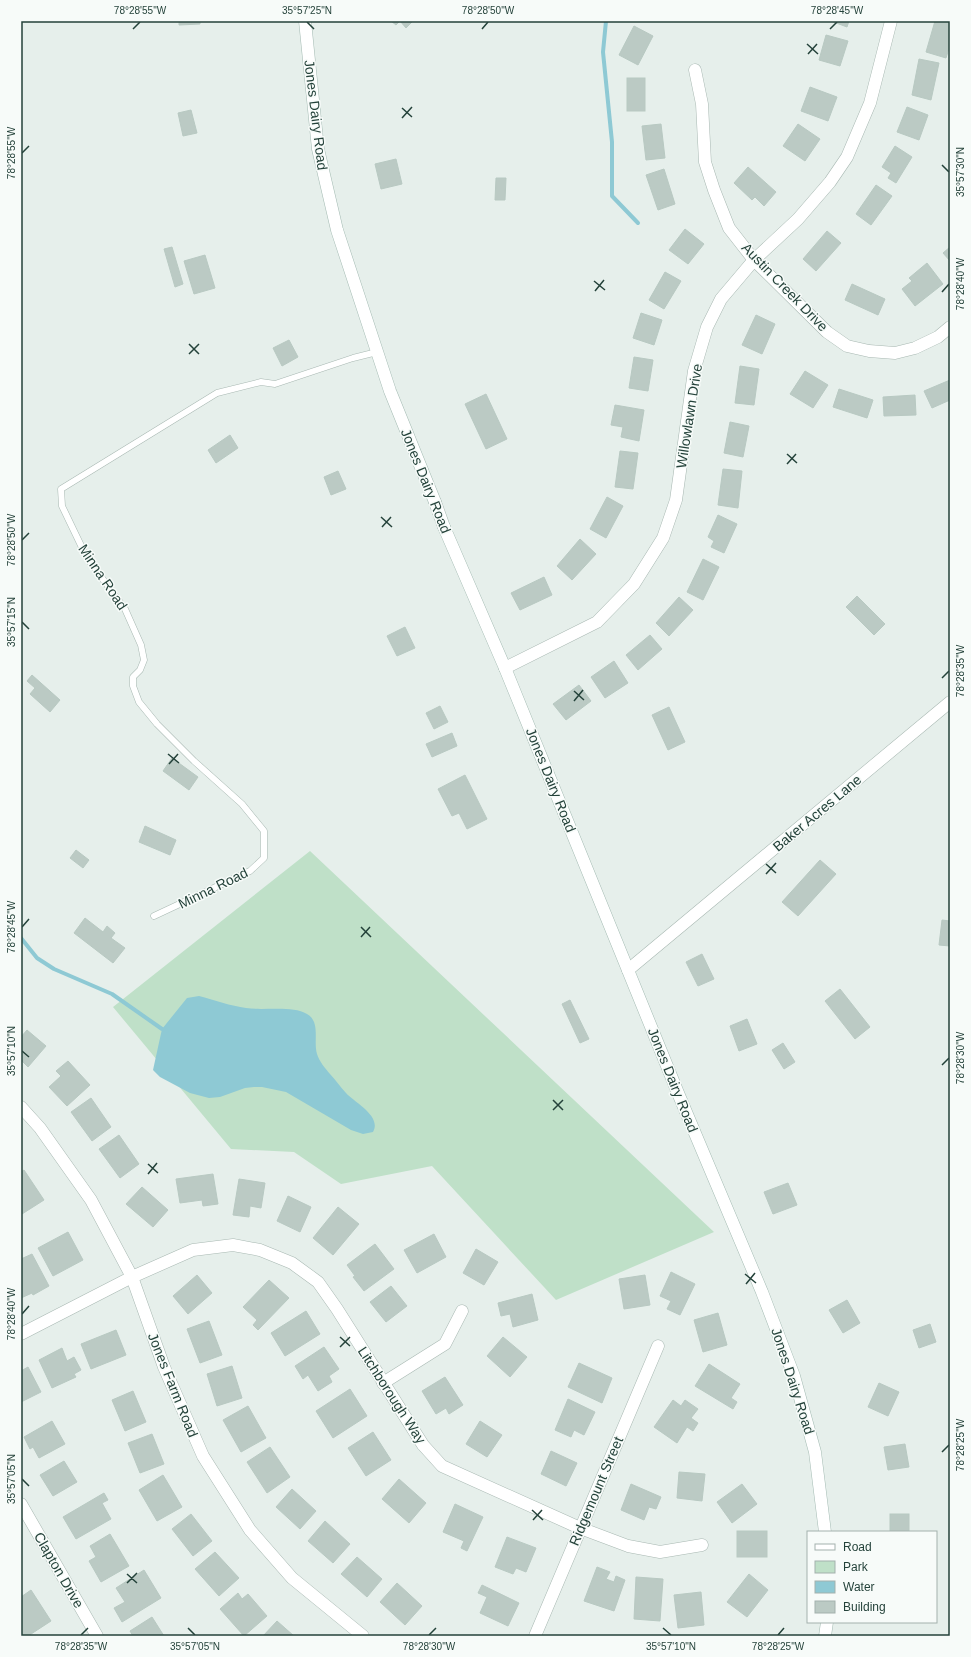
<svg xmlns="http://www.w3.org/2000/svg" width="971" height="1657" font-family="Helvetica,sans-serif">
  <rect width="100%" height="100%" fill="#e6efeb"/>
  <path fill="#bfe0c8" d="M310 851 714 1232 556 1300 432 1166 341 1184 294 1152 231 1149 113 1007Z"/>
  <path fill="#8ec9d4" d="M199 996C214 1000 231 1006 246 1008 264 1011 292 1005 307 1014 321 1022 313 1041 317 1054 319 1061 325 1068 330 1074 336 1080 340 1087 346 1093 355 1103 382 1116 373 1132L363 1134 351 1130 286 1092 262 1087H254L245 1088 220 1097 209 1098 190 1093 160 1077 153 1070 162 1029 187 998Z"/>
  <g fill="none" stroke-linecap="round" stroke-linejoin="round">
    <g stroke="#8ec9d4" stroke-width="4">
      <path d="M606 21 603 52 612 142V196L638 223"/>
      <path d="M21 938 37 958 54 969 112 994 162 1029 167 1031"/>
    </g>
  </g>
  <g fill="#bbcac4" stroke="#b8c9c2">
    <path d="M179 21H200V24L179 25Z"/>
    <path d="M391 21H413L406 28 400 21 396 25Z"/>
    <path d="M831 21H849L847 27Z"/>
    <path d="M935 21 950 22V45L946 58 926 52Z"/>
    <path d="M634 26 653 36 638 65 619 55Z"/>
    <path d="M826 35 848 41 840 66 819 60Z"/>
    <path d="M919 59 939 63 931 100 912 95Z"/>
    <rect x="627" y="78" width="18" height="33"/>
    <path d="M810 87 837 97 828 121 801 111Z"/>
    <path d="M907 107 928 115 919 140 897 132Z"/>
    <path d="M191 110 197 133 183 136 178 113Z"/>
    <path d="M661 124 665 158 646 160 642 126Z"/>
    <path d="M798 124 820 139 805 161 783 146Z"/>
    <path d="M895 146 912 157 896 183 888 178 891 173 882 167Z"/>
    <path d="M396 159 402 184 381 189 375 164Z"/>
    <path d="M748 167 776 192 764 206 755 197 752 200 734 183Z"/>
    <path d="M664 169 675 204 658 210 646 175Z"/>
    <path d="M496 178H506L505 200H495Z"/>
    <path d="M876 185 892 196 871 225 856 214Z"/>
    <path d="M685 229 704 244 688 264 669 250Z"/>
    <path d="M827 231 841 243 816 271 803 259Z"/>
    <path d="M172 247 183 284 175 287 164 249Z"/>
    <path d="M950 247V261L943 253Z"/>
    <path d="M205 255 215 288 194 294 184 261Z"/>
    <path d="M927 263 943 284 915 306 902 289 912 281 909 278Z"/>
    <path d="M665 272 681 281 664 309 649 300Z"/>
    <path d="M852 284 885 299 878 315 845 300Z"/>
    <path d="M641 313 662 320 654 345 633 338Z"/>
    <path d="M756 315 775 324 762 354 742 345Z"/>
    <path d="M289 340 298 357 282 366 273 348Z"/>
    <path d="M634 357 653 360 648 391 629 388Z"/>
    <path d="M740 366 759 369 754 405 735 403Z"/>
    <path d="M805 371 828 385 813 408 790 394Z"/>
    <path d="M950 380V400L932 408 924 391Z"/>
    <path d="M839 389 873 400 867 418 833 407Z"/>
    <path d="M486 394 507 439 486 449 465 404Z"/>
    <path d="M915 395 916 415 884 416 883 397Z"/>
    <path d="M615 405 644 410 639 441 621 437 623 427 611 425Z"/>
    <path d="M730 422 749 426 743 457 724 453Z"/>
    <path d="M230 435 238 448 216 463 208 450Z"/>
    <path d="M620 451 638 453 633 489 615 487Z"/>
    <path d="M723 469 742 471 738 508 718 505Z"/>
    <path d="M338 471 346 489 331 495 324 477Z"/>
    <path d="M607 497 623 506 606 538 590 529Z"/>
    <path d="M718 515 737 524 724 553 711 547 714 541 708 537Z"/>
    <path d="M580 539 596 554 572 580 557 566Z"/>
    <path d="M703 559 719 567 703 600 687 592Z"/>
    <path d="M544 577 552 595 520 610 511 593Z"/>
    <path d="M857 596 885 624 874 635 846 607Z"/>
    <path d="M679 597 693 610 669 636 656 623Z"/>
    <path d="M405 627 415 648 397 656 387 636Z"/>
    <path d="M650 635 662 649 638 670 626 655Z"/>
    <path d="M614 661 628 683 605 698 591 677Z"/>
    <path d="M32 675 60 700 50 712 30 694 35 688 27 681Z"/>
    <path d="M579 685 591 701 566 720 553 704Z"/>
    <path d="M440 706 448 722 434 729 426 713Z"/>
    <path d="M669 707 685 742 668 750 652 715Z"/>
    <path d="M452 733 457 746 432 757 426 744Z"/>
    <path d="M172 758 198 777 189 790 163 771Z"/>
    <path d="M465 775 487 819 467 829 459 813 452 816 438 789Z"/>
    <path d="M145 826 176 840 170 855 139 842Z"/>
    <path d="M76 850 89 860 83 868 70 858Z"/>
    <path d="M820 860 836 874 798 916 782 902Z"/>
    <path d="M85 918 103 932 107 926 115 933 111 938 125 948 113 963 74 933Z"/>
    <path d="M942 920 950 921V946L939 945Z"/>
    <path d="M702 954 714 979 698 986 686 962Z"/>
    <path d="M840 989 870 1027 855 1039 825 1001Z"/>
    <path d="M570 1000 589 1039 580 1043 562 1004Z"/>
    <path d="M747 1019 757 1044 739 1051 730 1026Z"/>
    <path d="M27 1030 46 1046 28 1067 21 1060V1037Z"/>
    <path d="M783 1043 795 1062 784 1069 772 1050Z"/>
    <path d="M68 1061 90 1085 67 1106 49 1087 61 1076 56 1071Z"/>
    <path d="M91 1098 111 1127 92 1141 71 1112Z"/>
    <path d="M119 1135 139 1164 120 1178 99 1149Z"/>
    <path d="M24 1170 44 1200 22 1214 21 1172Z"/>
    <path d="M213 1174 218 1204 203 1206 202 1200 180 1203 176 1179Z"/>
    <path d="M239 1179 265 1183 261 1208 250 1206 249 1217 233 1215Z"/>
    <path d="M788 1183 797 1205 773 1214 764 1192Z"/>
    <path d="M142 1187 168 1210 153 1227 126 1204Z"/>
    <path d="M288 1196 311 1207 300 1232 277 1221Z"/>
    <path d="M338 1207 359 1224 333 1255 313 1238Z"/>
    <path d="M68 1232 83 1260 53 1276 38 1248Z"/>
    <path d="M434 1234 446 1257 417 1273 404 1250Z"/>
    <path d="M375 1244 394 1269 364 1291 353 1277 355 1276 347 1265Z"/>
    <path d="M476 1249 498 1262 484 1285 463 1273Z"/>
    <path d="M32 1254 49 1286 33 1295 32 1293 21 1298V1259Z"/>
    <path d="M671 1272 695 1284 680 1315 667 1309 671 1301 660 1296Z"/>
    <path d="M197 1275 212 1293 188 1314 173 1296Z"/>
    <path d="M645 1275 650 1305 624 1309 619 1279Z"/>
    <path d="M269 1280 289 1298 258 1330 253 1325 257 1320 243 1307Z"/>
    <path d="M391 1286 407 1306 386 1322 370 1302Z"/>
    <path d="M532 1294 538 1320 513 1327 510 1314 501 1316 498 1303Z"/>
    <path d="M847 1300 860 1323 843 1333 829 1310Z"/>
    <path d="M306 1311 320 1334 285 1356 271 1333Z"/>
    <path d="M718 1313 727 1345 703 1352 694 1320Z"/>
    <path d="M209 1321 222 1355 200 1363 187 1329Z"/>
    <path d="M930 1324 936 1342 919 1348 913 1330Z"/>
    <path d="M116 1330 126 1355 91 1369 81 1344Z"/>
    <path d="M503 1337 527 1357 510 1377 487 1356Z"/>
    <path d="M324 1347 339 1369 329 1376 332 1382 318 1391 308 1375 303 1379 295 1366Z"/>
    <path d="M62 1348 67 1361 74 1357 81 1370 74 1374 76 1377 52 1388 39 1360Z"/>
    <path d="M579 1363 612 1378 602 1403 568 1387Z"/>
    <path d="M709 1364 740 1384 731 1398 737 1402 733 1409 695 1386Z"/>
    <path d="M232 1366 242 1398 217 1406 207 1374Z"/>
    <path d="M28 1367 41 1392 21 1402V1371Z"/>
    <path d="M445 1377 463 1405 449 1414 446 1408 436 1414 422 1391Z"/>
    <path d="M879 1383 899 1392 888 1416 868 1407Z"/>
    <path d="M350 1389 367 1416 333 1438 316 1411Z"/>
    <path d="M133 1391 146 1422 125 1431 112 1400Z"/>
    <path d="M568 1399 595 1412 584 1435 574 1430 571 1437 555 1430Z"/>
    <path d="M673 1400 681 1406 685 1400 698 1409 691 1418 698 1423 693 1431 687 1427 677 1443 654 1427Z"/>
    <path d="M248 1406 266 1438 241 1452 223 1420Z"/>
    <path d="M52 1421 65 1444 39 1458 33 1447 30 1449 24 1437Z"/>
    <path d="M480 1421 502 1435 487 1457 466 1444Z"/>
    <path d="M373 1432 391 1460 366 1476 348 1448Z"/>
    <path d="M152 1434 164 1464 140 1473 128 1443Z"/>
    <path d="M905 1444 909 1467 888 1470 884 1447Z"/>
    <path d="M270 1447 290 1477 267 1493 247 1462Z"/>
    <path d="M551 1451 577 1463 566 1486 541 1474Z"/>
    <path d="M64 1461 77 1482 53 1496 40 1475Z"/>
    <path d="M679 1472 705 1474 702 1501 677 1498Z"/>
    <path d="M163 1475 182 1507 157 1521 139 1490Z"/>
    <path d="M399 1479 426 1503 409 1523 382 1499Z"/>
    <path d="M631 1484 661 1497 656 1509 649 1507 644 1520 621 1510Z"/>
    <path d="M742 1484 757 1504 732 1523 717 1502Z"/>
    <path d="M292 1489 316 1511 300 1529 276 1507Z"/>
    <path d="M104 1493 108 1500 102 1503 111 1519 76 1539 63 1517Z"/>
    <path d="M455 1504 483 1517 467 1551 461 1548 464 1541 443 1532Z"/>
    <path d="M191 1514 212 1541 193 1556 172 1529Z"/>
    <rect x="890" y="1514" width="19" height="17"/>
    <path d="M325 1521 350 1544 333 1563 308 1541Z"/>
    <rect x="737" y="1531" width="30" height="26"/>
    <path d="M110 1534 129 1566 101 1582 89 1561 96 1557 90 1546Z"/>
    <path d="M507 1537 536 1548 526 1572 516 1568 513 1574 495 1567Z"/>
    <path d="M215 1552 239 1578 219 1596 195 1569Z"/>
    <path d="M357 1557 382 1579 367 1597 341 1574Z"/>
    <path d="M597 1567 610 1572 606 1579 614 1582 616 1576 625 1580 614 1611 584 1601Z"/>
    <path d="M144 1570 161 1598 122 1622 114 1608 125 1602 116 1588Z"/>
    <path d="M749 1574 768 1590 747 1617 727 1602Z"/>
    <path d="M636 1577 663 1579 660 1621 634 1619Z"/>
    <path d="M397 1583 422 1606 405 1625 380 1602Z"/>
    <path d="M482 1585 519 1603 508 1626 480 1613 487 1597 478 1593Z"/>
    <path d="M31 1590 51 1621 28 1636H23L21 1632V1597Z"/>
    <path d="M701 1592 704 1625 678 1628 674 1595Z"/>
    <path d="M238 1593 242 1599 248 1594 267 1616 244 1636 220 1609Z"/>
    <path d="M152 1617 164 1636H133L130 1631Z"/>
    <path d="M277 1621 294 1636H263Z"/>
  </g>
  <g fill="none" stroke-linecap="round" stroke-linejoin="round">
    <g stroke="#a8b8b2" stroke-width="7">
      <path id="lane" d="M154 916 250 871 264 858V831L242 804 194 761 157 724 139 702 133 686V677L140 670 144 660 141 645 125 609 87 558 62 506 61 489 217 393 261 382 275 384 353 358 377 352"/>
    </g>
    <g stroke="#a8b8b2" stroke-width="13">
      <g id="street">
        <path d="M695 70 702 104 705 162 714 190 729 228 754 260 827 332 847 346 869 351 895 353 915 348 938 337 950 327"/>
        <path d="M435 502 444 527"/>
        <path d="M505 668 597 622 634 584 663 538 676 500 694 371 707 327 721 299 754 260 798 219 830 182 847 157 870 103 891 21"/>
        <path d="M628 970 950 702"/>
        <path d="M21 1107 40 1128 91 1200 132 1277 164 1367 203 1456 250 1530 292 1578 363 1636"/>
        <path d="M21 1334 132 1277 193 1250 233 1245 260 1250 292 1263 318 1282 337 1309 423 1445 442 1466 580 1528 628 1546 660 1552 702 1545"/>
        <path d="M383 1383 445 1344 462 1311"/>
        <path d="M21 1504 97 1636"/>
        <path d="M535 1636 658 1346"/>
      </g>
    </g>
    <g stroke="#a4bbb3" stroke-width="13">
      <g id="secondary">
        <path d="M305 21 318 149 337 230 390 391 435 502"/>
        <path d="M444 527 505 668 678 1093 762 1292 794 1376 815 1452 825 1532"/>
        <path d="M825 1636 827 1622"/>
      </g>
    </g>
    <use href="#lane" stroke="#fff" stroke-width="6"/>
    <use href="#street" stroke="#fff" stroke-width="12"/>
    <use href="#secondary" stroke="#fff" stroke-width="12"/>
  </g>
  <path fill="none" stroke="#24423a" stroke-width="1.5" d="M307 22 314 29M133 29 140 22M482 29 488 22M830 29 837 22M807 44 818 54M808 54 817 44M402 108 412 117M402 118 412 107M22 153 29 146M942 165 949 172M594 281 605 290M595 291 604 280M942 292 949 284M189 344 199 354M189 354 199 344M787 454 797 463M787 464 796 454M381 517 392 527M382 527 391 517M22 540 29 533M22 622 29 629M942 678 949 671M574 691 584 700M574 701 583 690M168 754 179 763M169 764 178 754M766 864 776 873M766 874 776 863M22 927 29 919M361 927 371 937M361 937 370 927M22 1051 29 1057M942 1065 949 1058M553 1100 563 1110M553 1110 563 1100M148 1164 158 1173M148 1174 157 1163M745 1274 756 1283M746 1284 755 1273M22 1314 29 1306M340 1337 350 1346M340 1347 350 1337M942 1452 949 1445M22 1479 29 1486M532 1510 543 1520M533 1520 542 1510M127 1574 137 1583M127 1583 137 1573M188 1628 195 1635M663 1628 671 1635M81 1635 88 1628M429 1635 436 1628M778 1635 784 1628"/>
  <g text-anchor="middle" stroke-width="3" stroke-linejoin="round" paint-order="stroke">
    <g font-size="14" fill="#24423a" stroke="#f7fbf9">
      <text transform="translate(316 115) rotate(83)" y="5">Jones Dairy Road</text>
      <text transform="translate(785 287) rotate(46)" y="5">Austin Creek Drive</text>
      <text transform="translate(689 416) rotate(-81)" y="5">Willowlawn Drive</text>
      <text transform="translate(426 481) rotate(68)" y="5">Jones Dairy Road</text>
      <text transform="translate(103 577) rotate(56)" y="5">Minna Road</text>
      <text transform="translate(551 780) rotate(68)" y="5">Jones Dairy Road</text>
      <text transform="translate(817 813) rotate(-40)" y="5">Baker Acres Lane</text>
      <text transform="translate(213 888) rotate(-26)" y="5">Minna Road</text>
      <text transform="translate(673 1080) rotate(68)" y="5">Jones Dairy Road</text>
      <text transform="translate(793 1381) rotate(72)" y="5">Jones Dairy Road</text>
      <text transform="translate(173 1385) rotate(68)" y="5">Jones Farm Road</text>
      <text transform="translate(392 1395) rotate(57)" y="5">Litchborough Way</text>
      <text transform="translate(596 1491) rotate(-67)" y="5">Ridgemount Street</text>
      <text transform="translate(59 1570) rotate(60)" y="5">Clapton Drive</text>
    </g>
  </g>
  <rect width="971" height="1657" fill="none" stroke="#f7fbf9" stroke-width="44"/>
  <rect x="807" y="1531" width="130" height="92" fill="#f7fbf9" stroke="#a3b1ad"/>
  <rect x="815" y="1544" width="20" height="6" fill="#ffffff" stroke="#a3b1ad"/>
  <text x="843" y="1551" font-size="12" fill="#24423a">Road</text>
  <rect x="815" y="1561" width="20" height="12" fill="#bfe0c8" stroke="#a3b1ad"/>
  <text x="843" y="1571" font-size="12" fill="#24423a">Park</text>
  <rect x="815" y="1581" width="20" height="12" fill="#8ec9d4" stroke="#a3b1ad"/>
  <text x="843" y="1591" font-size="12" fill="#24423a">Water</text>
  <rect x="815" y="1601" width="20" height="12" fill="#bbcac4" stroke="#a3b1ad"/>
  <text x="843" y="1611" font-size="12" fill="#24423a">Building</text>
  <rect x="22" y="22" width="927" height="1613" fill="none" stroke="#24423a" stroke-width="1.5"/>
  <g font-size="10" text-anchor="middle" fill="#24423a">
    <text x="140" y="14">78°28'55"W</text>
    <text x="307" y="14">35°57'25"N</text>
    <text x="488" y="14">78°28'50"W</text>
    <text x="837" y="14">78°28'45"W</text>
    <text transform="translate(11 153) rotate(-90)" y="4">78°28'55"W</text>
    <text transform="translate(960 172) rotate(-90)" y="4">35°57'30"N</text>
    <text transform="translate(960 284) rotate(-90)" y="4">78°28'40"W</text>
    <text transform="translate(11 540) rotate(-90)" y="4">78°28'50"W</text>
    <text transform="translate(11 622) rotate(-90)" y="4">35°57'15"N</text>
    <text transform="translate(960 671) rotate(-90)" y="4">78°28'35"W</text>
    <text transform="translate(11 927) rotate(-90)" y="4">78°28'45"W</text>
    <text transform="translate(11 1051) rotate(-90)" y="4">35°57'10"N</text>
    <text transform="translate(960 1058) rotate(-90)" y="4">78°28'30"W</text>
    <text transform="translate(11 1314) rotate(-90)" y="4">78°28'40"W</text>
    <text transform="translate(960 1445) rotate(-90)" y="4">78°28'25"W</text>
    <text transform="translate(11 1479) rotate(-90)" y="4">35°57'05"N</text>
    <text x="81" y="1650">78°28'35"W</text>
    <text x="195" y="1650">35°57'05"N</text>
    <text x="429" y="1650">78°28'30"W</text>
    <text x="671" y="1650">35°57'10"N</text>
    <text x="778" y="1650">78°28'25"W</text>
  </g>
</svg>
